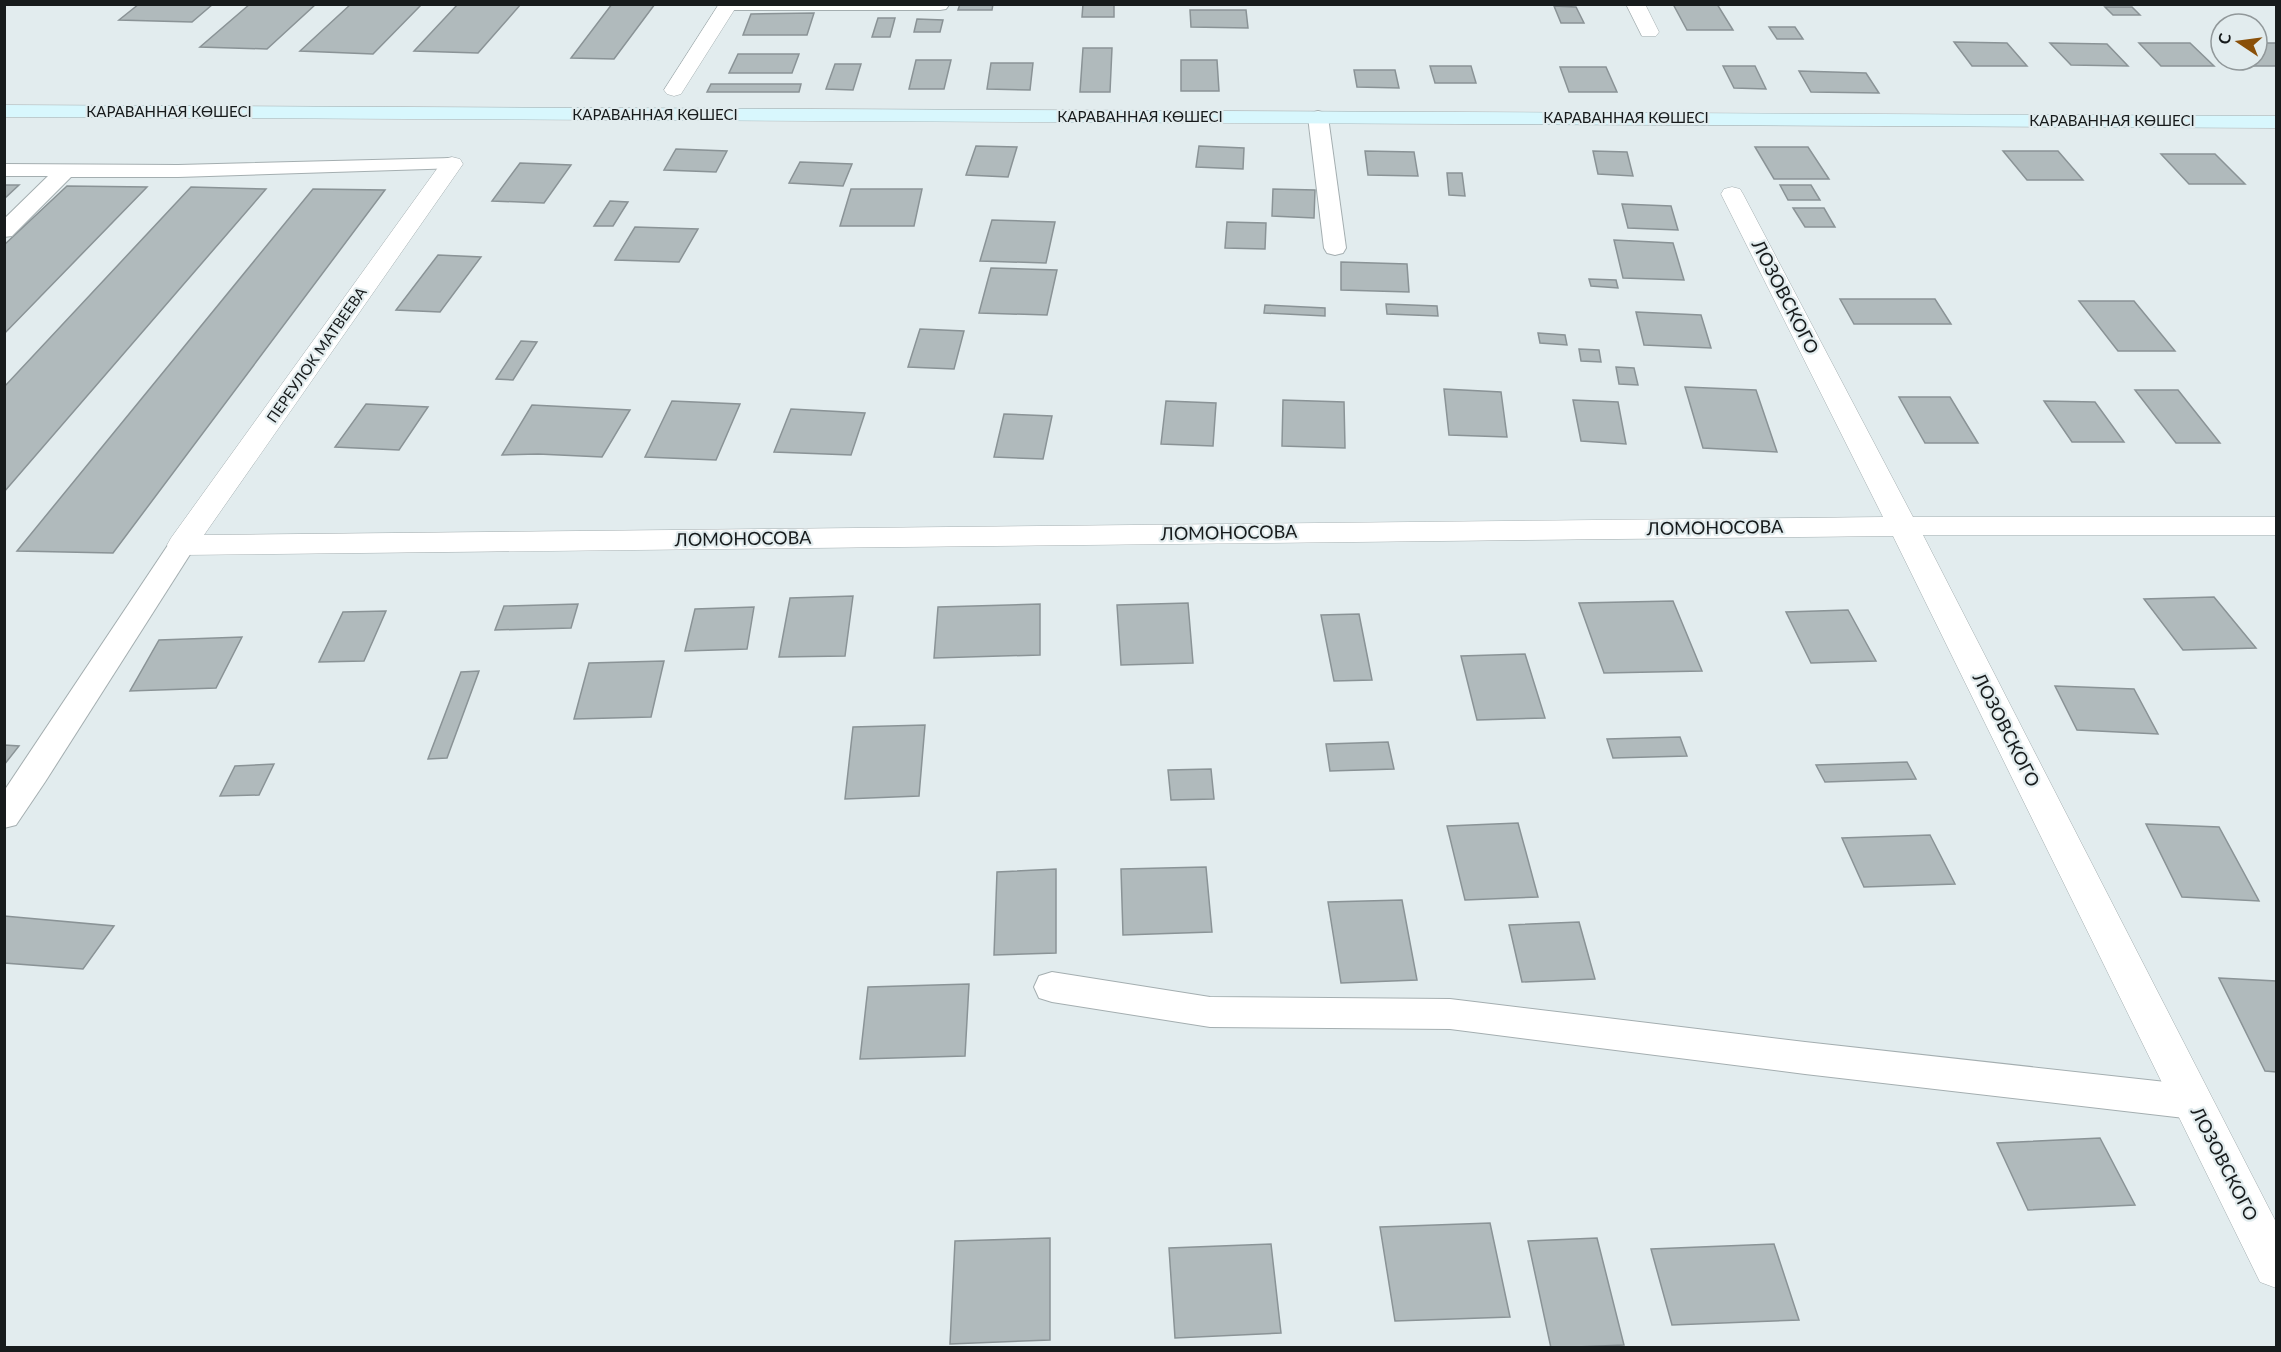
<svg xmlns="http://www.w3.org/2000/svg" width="2281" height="1352" font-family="Lato,sans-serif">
  <rect width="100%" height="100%" fill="#e2ecee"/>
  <g fill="#b0babc" stroke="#8a9396" stroke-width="1.5">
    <path d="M139 4H213L192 22 119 20Z"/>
    <path d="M250 4H316L267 49 200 47Z"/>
    <path d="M351 4H422L373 54 300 51Z"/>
    <path d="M458 4H521L478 53 414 51Z"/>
    <path d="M612 4H655L614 59 571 58Z"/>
    <path d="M960 4H993L992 10H958Z"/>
    <path d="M1083 4H1114V17H1082Z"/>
    <path d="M1673 4H1717L1733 30H1687Z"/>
    <path d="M1554 6 1576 7 1584 23H1561Z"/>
    <path d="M2105 7H2132L2140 15H2113Z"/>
    <path d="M1190 10H1246L1248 28 1191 27Z"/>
    <path d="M814 13 807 35H743L751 14Z"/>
    <path d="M878 18H895L890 37H872Z"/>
    <path d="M917 19 943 20 940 32H914Z"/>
    <path d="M1769 27H1795L1803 39H1777Z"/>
    <path d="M1954 42 2007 43 2027 66H1972Z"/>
    <path d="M2050 43 2107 44 2128 66 2071 65Z"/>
    <path d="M2139 43H2190L2214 66H2161Z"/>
    <path d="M2257 43H2276V66H2253L2246 60H2257Z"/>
    <path d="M1083 48H1112L1110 92H1080Z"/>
    <path d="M738 54H799L792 73H729Z"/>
    <path d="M916 60H951L944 89H909Z"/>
    <path d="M1181 60H1217L1219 91H1181Z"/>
    <path d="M991 63H1033L1030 90 987 89Z"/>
    <path d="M835 64H861L853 90 826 89Z"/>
    <path d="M1430 66H1471L1476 83H1435Z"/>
    <path d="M1723 66H1755L1766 89 1734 88Z"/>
    <path d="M1560 67H1606L1617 92H1569Z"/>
    <path d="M1354 70H1395L1399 88 1357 87Z"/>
    <path d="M1799 71 1866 73 1879 93 1811 92Z"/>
    <path d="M711 84H801L799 92H707Z"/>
    <path d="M976 146 1017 147 1008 177 966 175Z"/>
    <path d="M1199 146 1244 148 1243 169 1196 167Z"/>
    <path d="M1755 147H1808L1829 179H1774Z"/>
    <path d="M676 149 727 151 716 172 664 170Z"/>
    <path d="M1365 151 1414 152 1418 176 1368 175Z"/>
    <path d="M1593 151 1627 152 1633 176 1598 174Z"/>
    <path d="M2003 151H2058L2083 180H2027Z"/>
    <path d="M2161 154H2215L2245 184H2189Z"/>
    <path d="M800 162 852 164 843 186 789 183Z"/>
    <path d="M520 163 571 165 544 203 492 201Z"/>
    <path d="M1447 173H1462L1465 196 1449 195Z"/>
    <path d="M4 185H19L4 199Z"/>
    <path d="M1780 185H1811L1820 200H1788Z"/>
    <path d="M67 186 147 187 4 334V245Z"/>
    <path d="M191 187 266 189 4 492V387Z"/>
    <path d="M313 189 385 190 113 553 17 551Z"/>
    <path d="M851 189H922L914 226H840Z"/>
    <path d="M1273 189 1315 190 1314 218 1272 216Z"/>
    <path d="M610 201 628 202 613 226H594Z"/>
    <path d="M1622 204 1671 206 1678 230 1628 228Z"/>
    <path d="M1793 208H1824L1835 227H1805Z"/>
    <path d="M992 220 1055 222 1046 263 980 261Z"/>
    <path d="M1227 222 1266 223 1265 249 1225 248Z"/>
    <path d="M635 227 698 229 679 262 615 260Z"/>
    <path d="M1614 240 1673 243 1684 280 1623 278Z"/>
    <path d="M438 255 481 257 440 312 396 310Z"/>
    <path d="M1341 262 1407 264 1409 292 1341 290Z"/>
    <path d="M991 268 1057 270 1047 315 979 313Z"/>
    <path d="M1589 279 1616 280 1618 288 1591 286Z"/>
    <path d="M1840 299H1935L1951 324H1854Z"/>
    <path d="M2079 301H2134L2175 351H2118Z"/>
    <path d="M1386 304 1437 306 1438 316 1387 314Z"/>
    <path d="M1265 305 1325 308V316L1264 313Z"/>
    <path d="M1636 312 1701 315 1711 348 1644 345Z"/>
    <path d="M920 329 964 331 954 369 908 367Z"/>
    <path d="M1538 333 1565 335 1567 345 1540 343Z"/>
    <path d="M521 341 537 342 513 380 496 379Z"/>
    <path d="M1579 349 1599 350 1601 362 1581 361Z"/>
    <path d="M1616 367 1634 368 1638 385 1619 384Z"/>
    <path d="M1685 387 1756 390 1777 452 1703 448Z"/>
    <path d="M1444 389 1501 392 1507 437 1449 435Z"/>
    <path d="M2135 390H2178L2220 443H2176Z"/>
    <path d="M1899 397H1950L1978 443H1925Z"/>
    <path d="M1283 400 1344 402 1345 448 1282 446Z"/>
    <path d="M1573 400 1618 402 1626 444 1581 441Z"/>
    <path d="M672 401 740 404 716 460 645 457Z"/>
    <path d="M1166 401 1216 403 1213 446 1161 444Z"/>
    <path d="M2044 401 2095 402 2124 442H2072Z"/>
    <path d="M366 404 428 407 399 450 335 447Z"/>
    <path d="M532 405 630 410 602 457 538 454 502 455Z"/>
    <path d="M791 409 865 413 851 455 774 452Z"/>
    <path d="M1004 414 1052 416 1043 459 994 457Z"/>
    <path d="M853 596 845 656 779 657 790 598Z"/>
    <path d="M2214 597 2256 648 2183 650 2144 599Z"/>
    <path d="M1673 601 1702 671 1604 673 1579 603Z"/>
    <path d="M1188 603 1193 663 1121 665 1117 605Z"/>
    <path d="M578 604 571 628 495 630 504 606Z"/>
    <path d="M1040 604V655L934 658 938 607Z"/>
    <path d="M754 607 747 649 685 651 695 609Z"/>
    <path d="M1848 610 1876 661 1811 663 1786 612Z"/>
    <path d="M386 611 364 661 319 662 343 612Z"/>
    <path d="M1359 614 1372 680 1334 681 1321 615Z"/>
    <path d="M242 637 216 688 130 691 159 640Z"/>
    <path d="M1525 654 1545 718 1477 720 1461 656Z"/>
    <path d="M664 661 651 717 574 719 589 663Z"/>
    <path d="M479 671 447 758 428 759 461 672Z"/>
    <path d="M2055 686 2134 689 2158 734 2077 730Z"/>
    <path d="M925 725 919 796 845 799 853 727Z"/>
    <path d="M1680 737 1687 756 1613 758 1607 739Z"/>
    <path d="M1388 742 1394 769 1330 771 1326 744Z"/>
    <path d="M4 745 19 746 4 765Z"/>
    <path d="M1907 762 1916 779 1825 782 1816 765Z"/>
    <path d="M274 764 259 795 220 796 235 766Z"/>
    <path d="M1211 769 1214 799 1171 800 1168 770Z"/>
    <path d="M1518 823 1538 897 1465 900 1447 826Z"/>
    <path d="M2146 824 2219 827 2259 901 2182 897Z"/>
    <path d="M1930 835 1955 884 1864 887 1842 838Z"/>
    <path d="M1206 867 1212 932 1123 935 1121 869Z"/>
    <path d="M1056 869V953L994 955 997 872Z"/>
    <path d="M1402 900 1417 980 1341 983 1328 902Z"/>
    <path d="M4 916 114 926 83 969 4 963Z"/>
    <path d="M1579 922 1595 979 1522 982 1509 925Z"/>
    <path d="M2219 978 2276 981V1072L2265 1071Z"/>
    <path d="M969 984 965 1056 860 1059 868 987Z"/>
    <path d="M2100 1138 2135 1205 2028 1210 1997 1143Z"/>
    <path d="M1490 1223 1510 1317 1395 1321 1380 1227Z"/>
    <path d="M1050 1238V1340L950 1344 955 1241Z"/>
    <path d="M1597 1238 1624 1345 1551 1348 1528 1241Z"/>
    <path d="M1271 1244 1281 1333 1175 1338 1169 1248Z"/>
    <path d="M1774 1244 1799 1320 1672 1325 1651 1249Z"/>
  </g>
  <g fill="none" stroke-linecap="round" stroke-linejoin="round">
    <g stroke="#a4aeb0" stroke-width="2">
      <g id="service">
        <path d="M720 4H948L949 5 946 9 940 10H728L722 9Z"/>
        <path d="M1318 111 1325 113 1328 117 1346 248 1343 253 1335 255 1327 253 1324 248 1308 117 1311 113Z"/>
        <path d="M452 158 459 160 462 164 459 168 178 177H71L12 236 4 237V219L48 176H4V164L178 165Z"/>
        <path d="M182 536 192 539 196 545 45 782 16 825 4 828V791L172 539Z"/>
        <path d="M1052 972 1210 997 1450 999 1805 1042 2193 1085 2206 1090 2212 1102 2206 1114 2193 1119 1805 1074 1450 1029 1210 1027 1052 1002 1039 998 1034 987 1039 976Z"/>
      </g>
    </g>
    <g stroke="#a4aeb0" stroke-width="1">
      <g id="minor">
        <path d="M719 4H738L681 94 674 96 667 94 664 90Z"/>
        <path d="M1626 4H1645L1659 32 1656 36H1642Z"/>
        <path d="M452 157 460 159 463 164 204 535 1883 517 1721 194 1724 189 1732 187 1740 189 1743 194 1913 517H2276V535H1923L2276 1222V1288L2260 1282 1893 536 182 555 171 552 167 545 171 538 444 159Z"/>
      </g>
    </g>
    <g stroke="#a4aeb0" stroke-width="1">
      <path id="secondary" d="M4 105 2276 116V128L4 117Z"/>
    </g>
    <use href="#service" fill="#fff" fill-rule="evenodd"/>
    <use href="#minor" fill="#fff" fill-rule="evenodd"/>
    <use href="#secondary" fill="#d8f7fd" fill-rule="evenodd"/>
  </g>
  <g text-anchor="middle" stroke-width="4.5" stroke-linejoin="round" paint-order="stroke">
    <g font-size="15" fill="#171b1c" stroke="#e2ecee">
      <text x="169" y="117">КАРАВАННАЯ КӨШЕСІ</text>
      <text x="655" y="120">КАРАВАННАЯ КӨШЕСІ</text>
      <text x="1140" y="122">КАРАВАННАЯ КӨШЕСІ</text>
      <text x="1626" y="123">КАРАВАННАЯ КӨШЕСІ</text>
      <text x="2112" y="126">КАРАВАННАЯ КӨШЕСІ</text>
      <text transform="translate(317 355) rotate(-55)" y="5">ПЕРЕУЛОК МАТВЕЕВА</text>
    </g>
    <g font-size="18" fill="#171b1c" stroke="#e2ecee">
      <text transform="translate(1785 297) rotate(63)" y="6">ЛОЗОВСКОГО</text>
      <text transform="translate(1715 528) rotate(-1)" y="6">ЛОМОНОСОВА</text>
      <text transform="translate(1229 533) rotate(-1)" y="6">ЛОМОНОСОВА</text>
      <text transform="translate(743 539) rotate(-1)" y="6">ЛОМОНОСОВА</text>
      <text transform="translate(2006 730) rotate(63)" y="6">ЛОЗОВСКОГО</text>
      <text transform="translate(2224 1164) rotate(63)" y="6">ЛОЗОВСКОГО</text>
    </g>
  </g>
  <rect width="2281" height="1352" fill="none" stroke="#171b1c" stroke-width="12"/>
  <g transform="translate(2239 42) rotate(283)"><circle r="28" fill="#e2ecee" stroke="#91989a" stroke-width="1.5"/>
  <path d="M0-4.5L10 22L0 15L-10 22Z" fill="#8a5009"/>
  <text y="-9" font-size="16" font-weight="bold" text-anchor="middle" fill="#171b1c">С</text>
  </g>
</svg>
